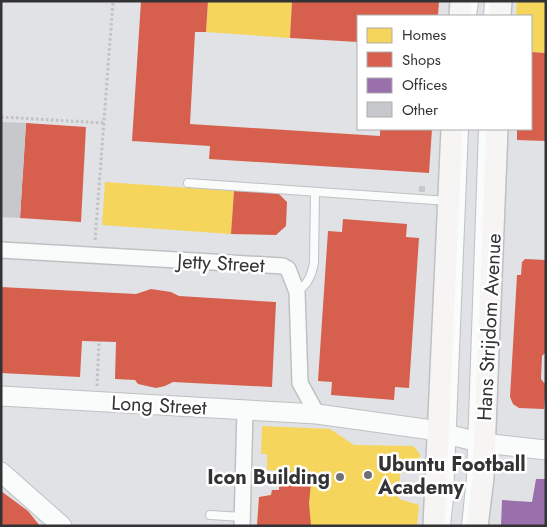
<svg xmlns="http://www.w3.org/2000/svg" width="547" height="527" font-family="Jost,sans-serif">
  <rect width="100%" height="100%" fill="#e1e2e5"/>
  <g fill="#f6d55c">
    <path d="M208 1H292L290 38 206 32Z"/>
    <path d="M517 1H546V53L531 52V16H516Z"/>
    <path d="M105 182 234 191 231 234 102 225Z"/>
    <path d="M262 426 330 429 354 445 413 446 420 454 419 465 411 472 400 473 399 499 419 505 417 526H257L259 497 271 495 272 490H279V481L280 471 267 470V454H261Z"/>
  </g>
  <g fill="#d6604d">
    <path d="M141 1H208L206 32H195L190 124 380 136V129H432L429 173 209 159 210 146 132 141Z"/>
    <path d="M292 1H439L438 16H358V42L290 38Z"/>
    <path d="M531 52 546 53V141L517 140V129H531Z"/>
    <path d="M26 123 86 127 81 222 20 218Z"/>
    <path d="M234 191 278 193 287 202 286 226 276 235 231 234Z"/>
    <path d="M343 219 407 224 406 237 419 238 409 388 395 387 394 400 331 395 332 382 318 381 328 231 342 232Z"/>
    <path d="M525 259 546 260V352L542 356 541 379 546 385 544 409 519 408 513 404 510 397 517 275H521L522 262Z"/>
    <path d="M1 287 136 294 151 289 171 292 179 296 276 302 272 387 173 382 165 386 156 388 138 384 135 380 115 379 116 342 82 341 80 377 1 373Z"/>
    <path d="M280 471 312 473 309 503 311 526H257L259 497 271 495 272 490H279Z"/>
    <path d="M1 491 28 511 40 526H1Z"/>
  </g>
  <path fill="#9970ab" d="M536 479H546V526H501L502 500 532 502Z"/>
  <g fill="#c7c8cb">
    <path d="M1 122 26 123 20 218 1 217Z"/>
    <rect x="419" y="186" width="6" height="6"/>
  </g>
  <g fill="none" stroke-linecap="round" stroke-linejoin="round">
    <g stroke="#bfc0c2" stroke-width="10">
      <g id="service">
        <path d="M472 16 474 1"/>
        <path d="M488 16 489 1"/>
        <path d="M188 183 448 201"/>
        <path d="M297 292C308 284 312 275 314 262L315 192"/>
        <path d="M210 515 243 517"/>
        <path d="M446 526 449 498 464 129"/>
        <path d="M466 526 471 477 483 129"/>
      </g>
    </g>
    <g stroke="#bfc0c2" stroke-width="18">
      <g id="minor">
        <path d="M1 250 283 266 288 269 297 292 300 383 317 414"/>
        <path d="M242 526 245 410"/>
      </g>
    </g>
    <g stroke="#bfc0c2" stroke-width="21">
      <g id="tertiary">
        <path d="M1 396 317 414 425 429 483 443 546 450"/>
        <path d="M1 472 62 526"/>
      </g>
    </g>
    <g stroke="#bfc0c2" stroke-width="24">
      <g id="secondary">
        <path d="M460 16 461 1"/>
        <path d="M500 16 501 1"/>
        <path d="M434 526 452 129"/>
        <path d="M477 526 483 478 497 129"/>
      </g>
    </g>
    <g stroke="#c2c2c3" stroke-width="3" stroke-dasharray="2.5 2.5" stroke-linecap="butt">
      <path d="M1 117 104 123"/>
      <path d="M95 240 113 1"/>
      <path d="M97 386 99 342"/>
    </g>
    <use href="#service" stroke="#fafbfb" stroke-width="8"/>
    <use href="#minor" stroke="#fafbfb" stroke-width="15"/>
    <use href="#tertiary" stroke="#fafbfb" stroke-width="19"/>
    <use href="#secondary" stroke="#f7f4f4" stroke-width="21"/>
  </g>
  <g fill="#707073" stroke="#fff" stroke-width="2">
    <circle cx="368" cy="475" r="5"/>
    <circle cx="340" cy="477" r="5"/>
  </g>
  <g text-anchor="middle" stroke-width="5" stroke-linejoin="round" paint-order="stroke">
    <g font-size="20" fill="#333336" stroke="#fff">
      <text transform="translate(221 263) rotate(3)" y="7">Jetty Street</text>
      <text transform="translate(489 327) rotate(-87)" y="7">Hans Strijdom Avenue</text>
      <text transform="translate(159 405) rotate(3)" y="7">Long Street</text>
    </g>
    <g font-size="20" font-weight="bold" fill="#333336" stroke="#fff" text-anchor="start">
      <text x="378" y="471">Ubuntu Football<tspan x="378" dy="23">Academy</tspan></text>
      <text x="330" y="484" text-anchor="end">Icon Building</text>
    </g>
  </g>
  <rect width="547" height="527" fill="none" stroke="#333336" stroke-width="5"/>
  <rect x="357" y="15" width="175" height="115" fill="#ffffff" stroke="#adadaf"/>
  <rect x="367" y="28" width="25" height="15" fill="#f6d55c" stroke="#adadaf"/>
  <text x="402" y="40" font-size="15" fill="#333336">Homes</text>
  <rect x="367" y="52" width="25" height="15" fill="#d6604d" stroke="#adadaf"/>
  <text x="402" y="65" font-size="15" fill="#333336">Shops</text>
  <rect x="367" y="78" width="25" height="15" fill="#9970ab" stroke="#adadaf"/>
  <text x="402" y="90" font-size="15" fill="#333336">Offices</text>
  <rect x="367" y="102" width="25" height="15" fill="#c7c8cb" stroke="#adadaf"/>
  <text x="402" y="115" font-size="15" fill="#333336">Other</text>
</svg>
